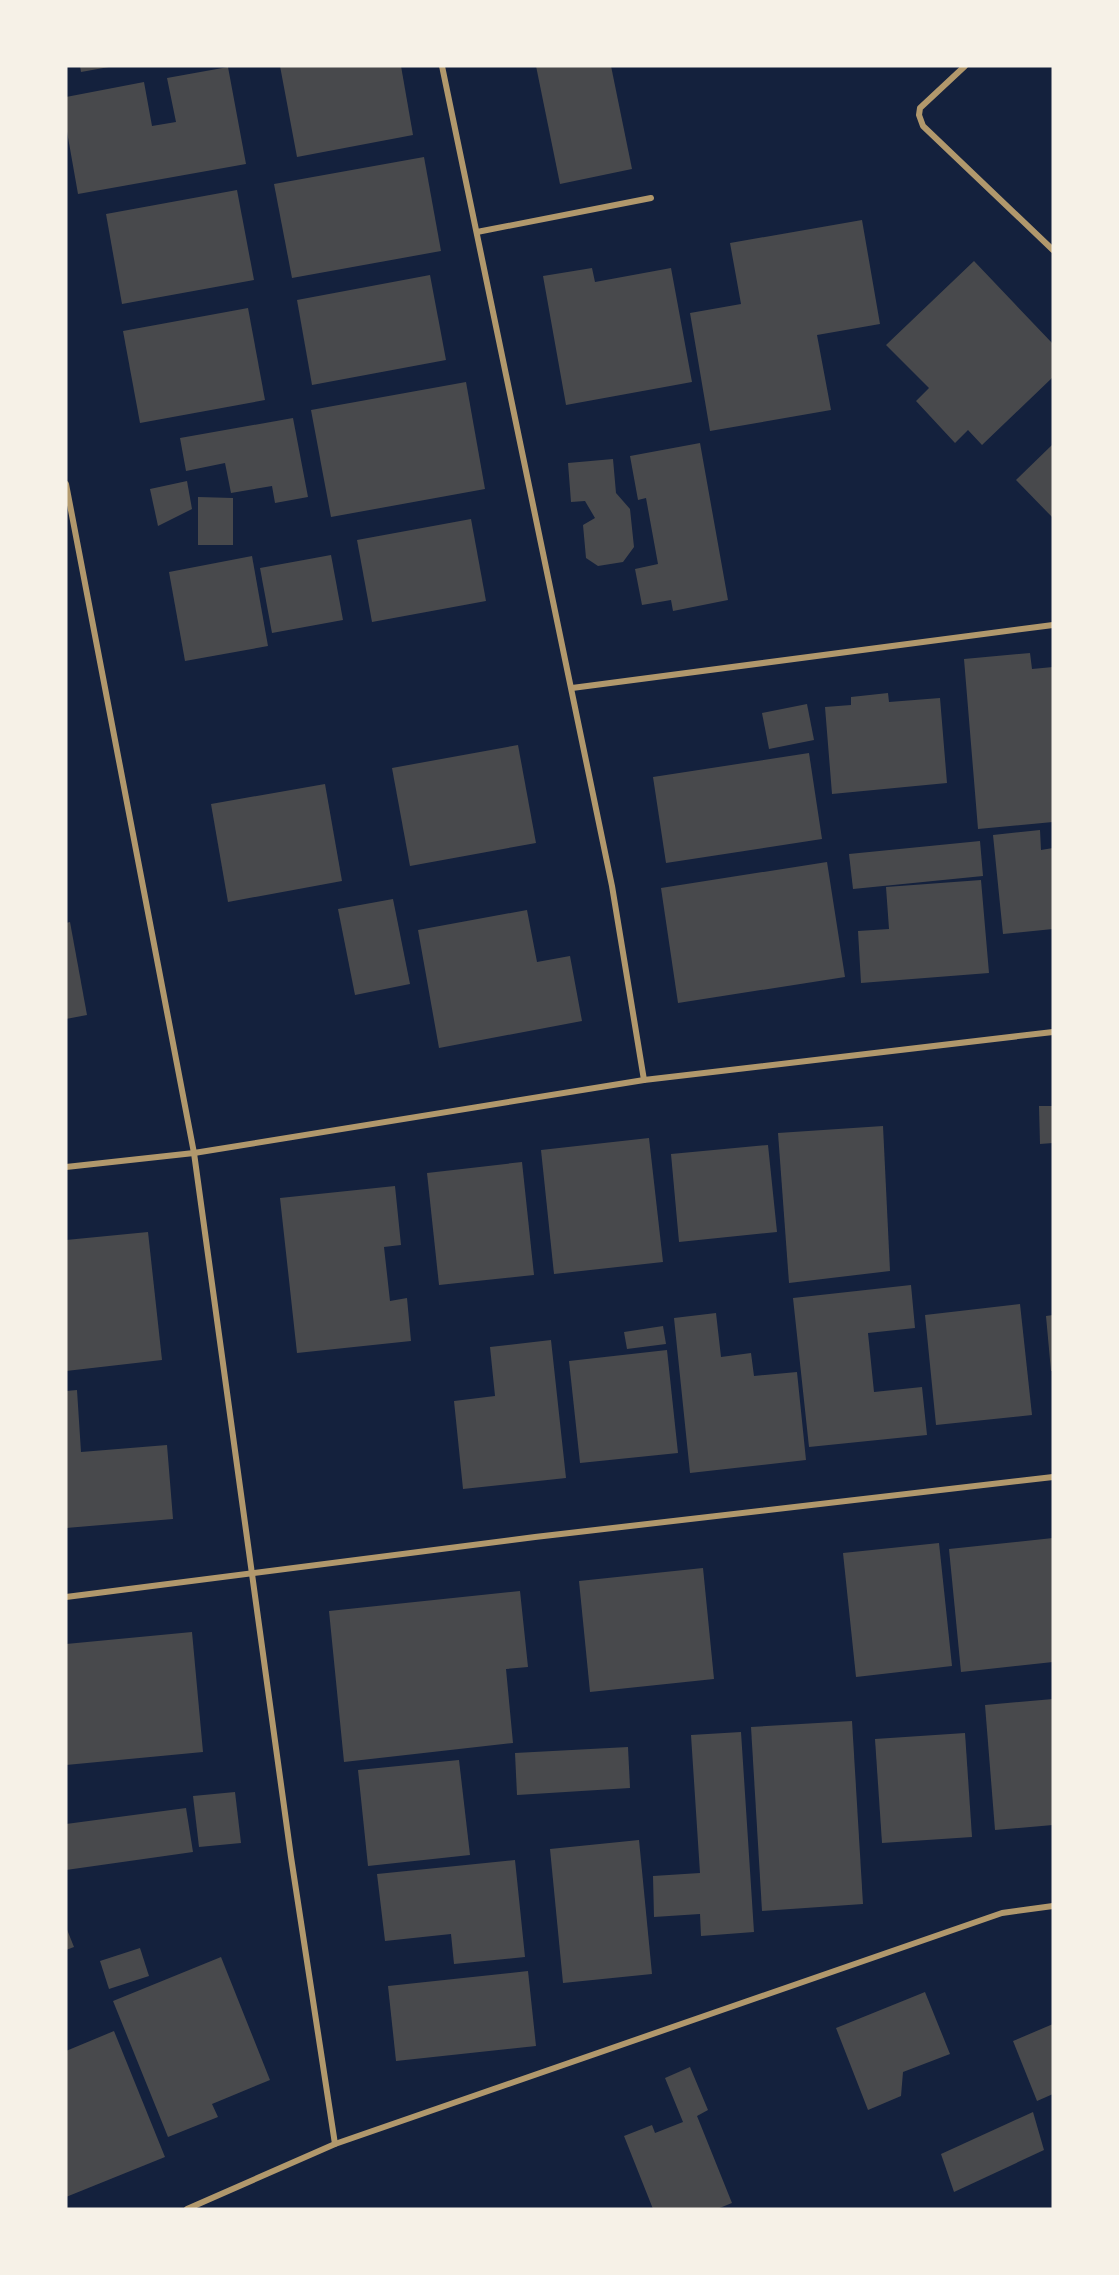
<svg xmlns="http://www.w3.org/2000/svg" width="1119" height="2275" font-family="Figtree,sans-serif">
  <rect width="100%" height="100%" fill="#14213d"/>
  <g fill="#48494c">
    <path d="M80 66H109V67L81 72Z"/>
    <path d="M280 66H401L413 135 297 157Z"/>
    <path d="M536 66H611L632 169 560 184Z"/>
    <path d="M228 67 246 164 78 194 66 126V97L144 82 152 126 176 122 167 78Z"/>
    <path d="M424 157 441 251 292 278 274 184Z"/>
    <path d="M237 190 254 280 122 304 106 214Z"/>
    <path d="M862 220 880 324 817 335 831 410 710 431 690 313 741 304 730 243Z"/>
    <path d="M974 261 1053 344V377L982 445 968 430 955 443 916 401 929 388 886 345Z"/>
    <path d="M592 268 595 282 671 268 692 382 566 405 543 276Z"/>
    <path d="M430 275 446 360 312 385 297 300Z"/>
    <path d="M248 308 265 400 140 423 123 331Z"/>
    <path d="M466 382 485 489 331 517 311 410Z"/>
    <path d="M293 418 308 497 275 503 272 486 231 493 225 463 186 471 180 438Z"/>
    <path d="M700 443 728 600 673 611 671 600 642 605 635 569 658 564 646 498 638 500 630 456Z"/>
    <path d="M1053 444V518L1016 480Z"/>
    <path d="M613 459 616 493 630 509 634 547 623 562 598 566 586 558 583 525 595 518 585 501 571 502 568 463Z"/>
    <path d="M187 481 192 509 158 526 150 489Z"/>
    <path d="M198 497 233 498V545H198Z"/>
    <path d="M471 519 486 601 372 622 357 540Z"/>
    <path d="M331 555 343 620 272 633 260 568Z"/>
    <path d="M252 556 268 646 185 661 169 572Z"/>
    <path d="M1030 653 1032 669 1053 667V822L978 829 964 659Z"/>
    <path d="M888 693 889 702 940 698 947 783 832 794 825 707 851 705V697Z"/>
    <path d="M807 704 814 740 769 749 762 713Z"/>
    <path d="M518 745 536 843 410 866 392 768Z"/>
    <path d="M809 753 822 839 666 863 653 777Z"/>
    <path d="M325 784 342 881 228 902 211 804Z"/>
    <path d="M1040 830 1041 850 1053 848V929L1003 934 993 835Z"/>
    <path d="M980 841 983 876 853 889 849 854Z"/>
    <path d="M827 862 845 977 678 1003 661 888Z"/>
    <path d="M981 880 989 973 861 983 858 931 889 929 886 887Z"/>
    <path d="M393 899 410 984 355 995 338 909Z"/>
    <path d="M527 910 537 962 570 956 582 1021 439 1048 418 930Z"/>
    <path d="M70 922 87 1015 66 1019V923Z"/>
    <path d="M1039 1106H1053V1143L1040 1144Z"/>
    <path d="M883 1126 890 1271 789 1283 778 1133Z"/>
    <path d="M649 1138 663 1262 554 1274 541 1150Z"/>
    <path d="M768 1145 777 1232 679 1242 671 1154Z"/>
    <path d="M522 1162 534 1275 439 1285 427 1173Z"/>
    <path d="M395 1186 401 1245 384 1247 390 1301 407 1298 411 1341 297 1353 280 1198Z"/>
    <path d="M148 1232 162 1360 66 1371V1240Z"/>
    <path d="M911 1285 915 1328 868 1333 874 1392 922 1387 927 1435 809 1447 793 1298Z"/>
    <path d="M1020 1304 1032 1415 936 1425 925 1315Z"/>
    <path d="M716 1313 721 1357 751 1353 754 1376 797 1372 806 1460 690 1473 674 1318Z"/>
    <path d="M1053 1315V1371H1051L1046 1316Z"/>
    <path d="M663 1326 666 1344 627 1349 624 1332Z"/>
    <path d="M551 1340 566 1478 463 1489 454 1401 495 1396 490 1347Z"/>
    <path d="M667 1350 678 1453 580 1463 569 1361Z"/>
    <path d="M77 1390 81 1452 167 1445 173 1519 66 1528V1391Z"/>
    <path d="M1053 1538V1662L961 1672 949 1549Z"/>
    <path d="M939 1543 952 1666 856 1677 843 1553Z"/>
    <path d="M703 1568 714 1679 590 1692 579 1581Z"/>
    <path d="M520 1591 528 1667 506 1669 513 1743 344 1762 329 1611Z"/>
    <path d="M192 1632 203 1752 66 1765V1644Z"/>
    <path d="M1053 1699V1825L995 1830 985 1705Z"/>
    <path d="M852 1721 863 1904 762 1911 751 1727Z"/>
    <path d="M741 1732 754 1932 701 1936 700 1914 654 1917 653 1876 700 1873 691 1735Z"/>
    <path d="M965 1733 972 1837 882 1843 875 1739Z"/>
    <path d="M628 1747 630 1788 517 1795 515 1753Z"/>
    <path d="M459 1760 470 1855 368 1866 358 1770Z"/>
    <path d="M235 1792 241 1843 199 1847 193 1796Z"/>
    <path d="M186 1808 193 1852 66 1870V1824Z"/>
    <path d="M639 1840 652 1974 563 1983 550 1849Z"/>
    <path d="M515 1860 525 1957 454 1964 451 1934 385 1941 377 1874Z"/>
    <path d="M66 1927 74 1947 66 1950Z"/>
    <path d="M140 1948 149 1976 109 1989 100 1961Z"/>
    <path d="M221 1957 270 2080 212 2104 218 2117 168 2137 113 2001Z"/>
    <path d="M528 1971 536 2046 396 2061 388 1986Z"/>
    <path d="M925 1992 950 2054 903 2072 901 2096 868 2110 836 2028Z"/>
    <path d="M1053 2024V2094L1037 2101 1013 2041Z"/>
    <path d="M114 2031 165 2157 66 2197V2051Z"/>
    <path d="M690 2067 708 2110 697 2116 732 2203 717 2209H653L624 2136 652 2125 655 2133 683 2122 665 2078Z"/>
    <path d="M1033 2112 1044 2150 954 2192 941 2154Z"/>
  </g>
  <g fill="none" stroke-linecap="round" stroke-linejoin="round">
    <g stroke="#b1986c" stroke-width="6">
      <path d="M442 66 612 886 644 1080"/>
      <path d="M965 66 920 108 919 115 923 126 1053 250"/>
      <path d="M477 232 651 198"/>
      <path d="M66 484 194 1153 291 1857 335 2144"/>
      <path d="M572 688 1053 625"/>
      <path d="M66 1167 194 1153 644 1080 1053 1032"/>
      <path d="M66 1597 535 1537 1053 1477"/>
      <path d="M187 2209 335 2144 1002 1913 1053 1906"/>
    </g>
  </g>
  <rect width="1119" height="2275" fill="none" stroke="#f6f1e7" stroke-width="135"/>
</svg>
